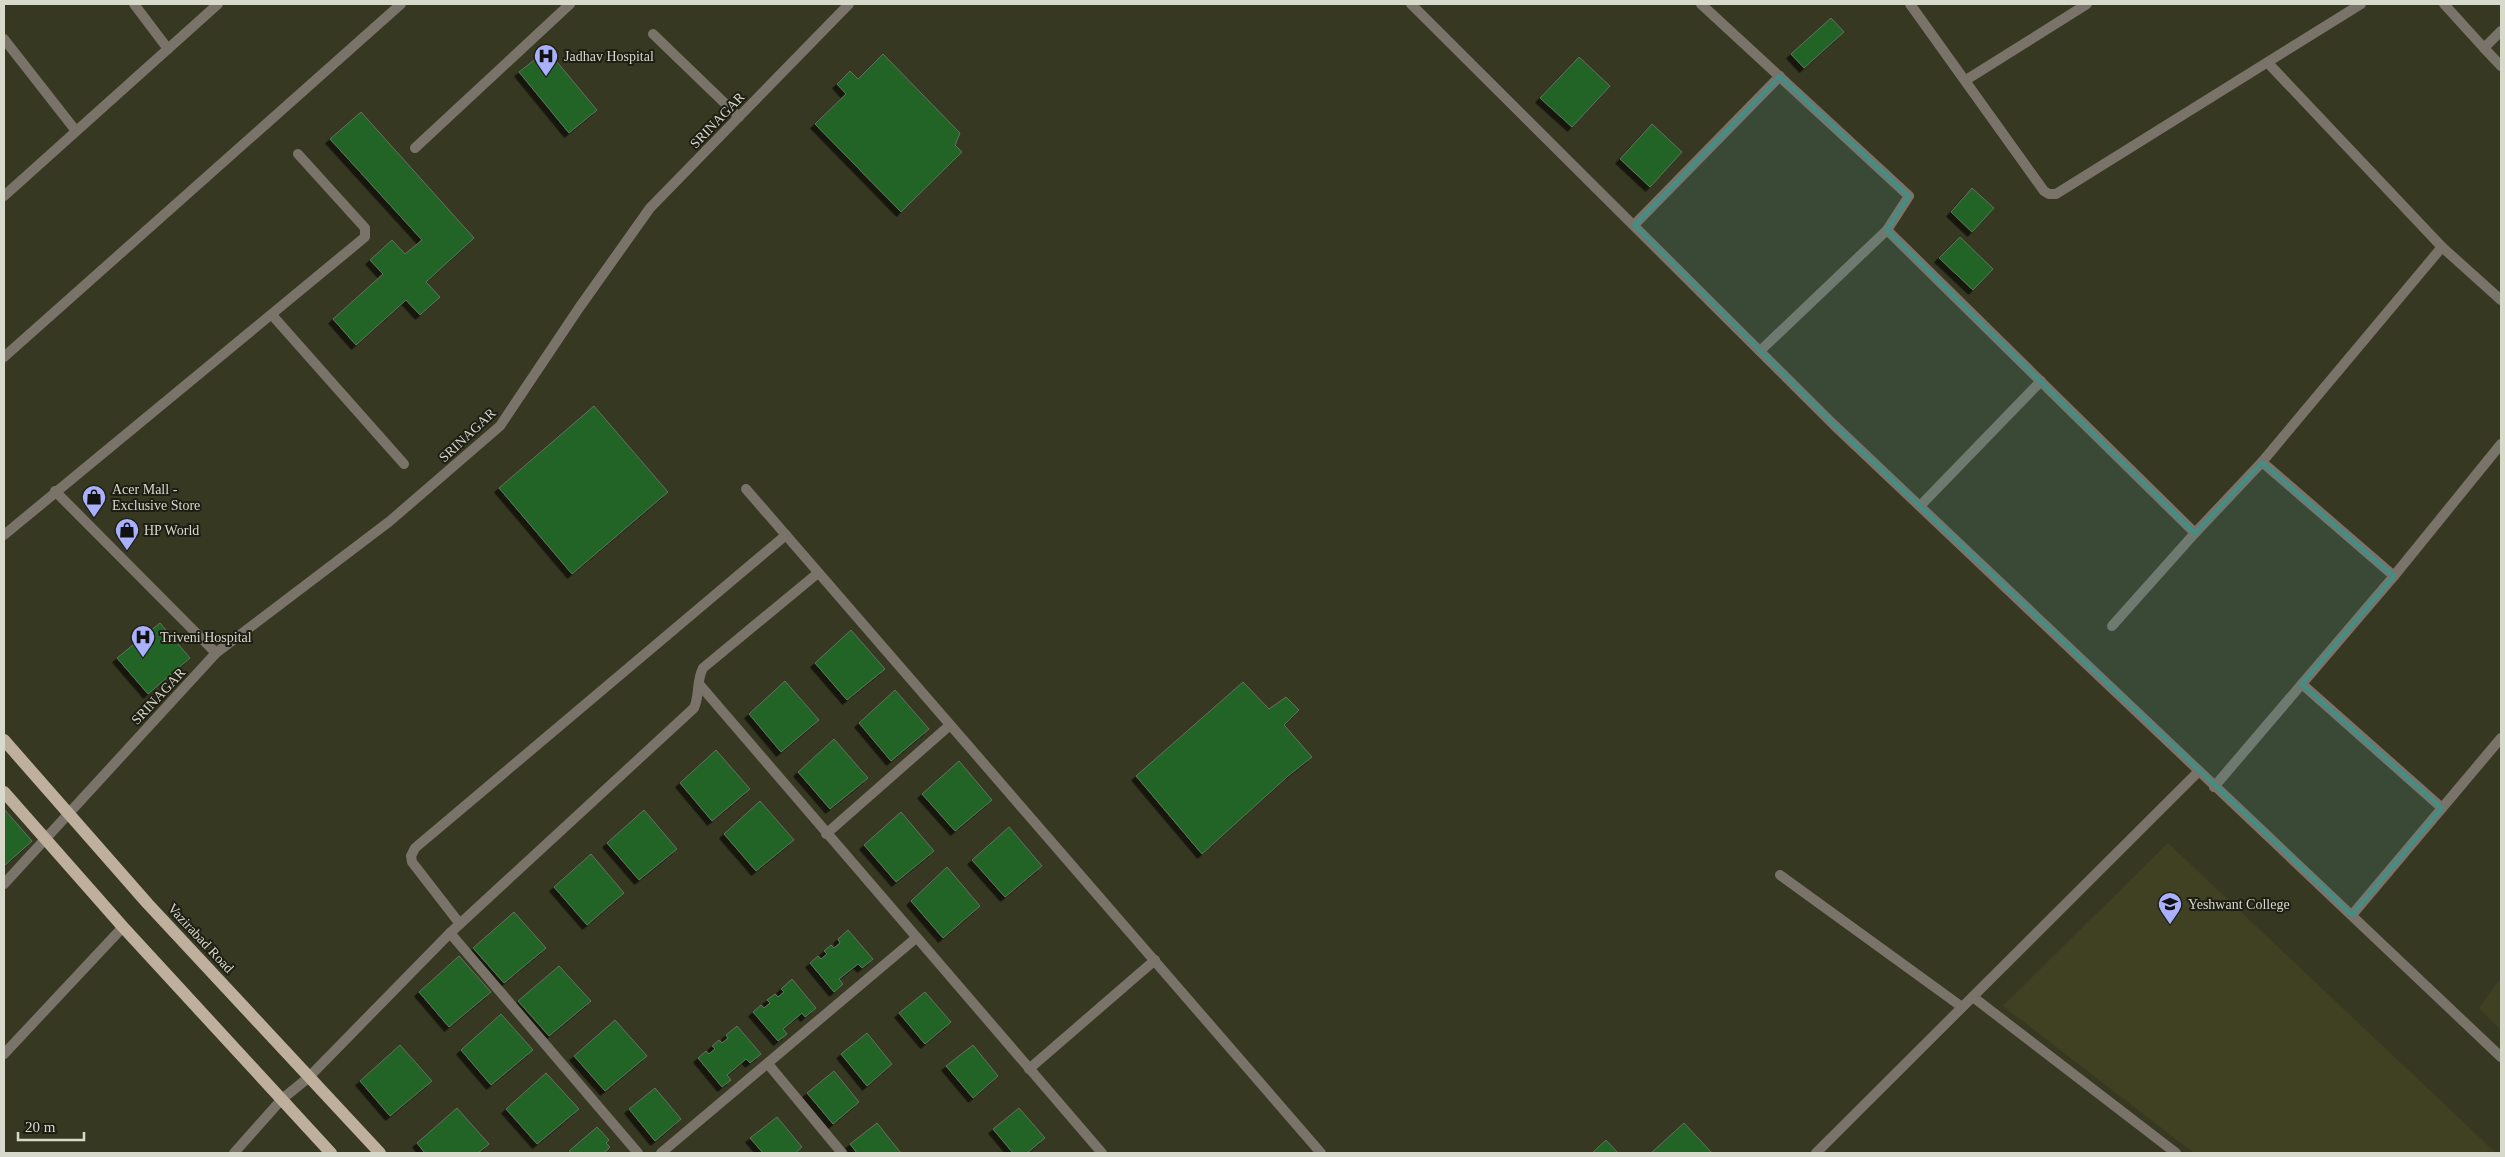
<svg xmlns="http://www.w3.org/2000/svg" width="2505" height="1157" font-family="Georgia,serif">
  <defs>
    <filter id="shadow"><feDropShadow dx="-4.5" dy="4.5" stdDeviation="0" flood-color="#0009"/></filter>
  </defs>
  <rect width="100%" height="100%" fill="#373821"/>
  <g fill="#404123">
    <path d="M2168 843 2496 1153H2194L2003 1006Z"/>
    <path d="M2501 978V1030L2479 1008Z"/>
  </g>
  <g fill="#246427" stroke="#607360" filter="url(#shadow)">
    <path d="M1831 18 1844 32 1804 68 1791 54Z"/>
    <path d="M547 50 597 110 569 133 519 72Z"/>
    <path d="M883 54 960 133 955 145 962 152 901 212 815 124 846 94 837 84 850 71 858 79Z"/>
    <path d="M1579 57 1610 86 1572 127 1540 98Z"/>
    <path d="M361 112 474 238 426 282 440 297 420 315 406 300 356 345 333 319 383 274 370 260 392 240 405 254 422 240 330 139Z"/>
    <path d="M1652 124 1682 152 1650 187 1620 159Z"/>
    <path d="M1972 188 1994 208 1972 232 1951 212Z"/>
    <path d="M1960 237 1993 269 1973 290 1939 258Z"/>
    <path d="M594 406 668 492 572 574 499 488Z"/>
    <path d="M160 623 190 658 148 694 117 658Z"/>
    <path d="M851 630 885 669 847 700 815 663Z"/>
    <path d="M785 681 819 720 781 752 749 714Z"/>
    <path d="M1243 682 1269 709 1286 697 1299 710 1284 725 1312 757 1288 776 1202 854 1136 776Z"/>
    <path d="M895 690 929 729 891 761 859 723Z"/>
    <path d="M834 739 868 778 830 809 798 772Z"/>
    <path d="M716 750 750 789 712 821 680 783Z"/>
    <path d="M959 761 992 800 955 831 922 794Z"/>
    <path d="M760 801 794 840 756 871 724 834Z"/>
    <path d="M4 809 32 841 4 866Z"/>
    <path d="M644 810 677 849 639 880 607 843Z"/>
    <path d="M901 812 934 851 896 882 864 845Z"/>
    <path d="M1009 827 1042 866 1005 897 972 860Z"/>
    <path d="M591 854 624 893 587 925 554 887Z"/>
    <path d="M947 867 980 906 943 938 911 901Z"/>
    <path d="M514 912 546 948 504 983 473 948Z"/>
    <path d="M848 930 873 959 862 968 858 964 839 979 843 984 834 992 810 963 818 956 821 959 827 954 824 951 831 945 834 948 840 943 838 939Z"/>
    <path d="M459 956 491 992 449 1027 419 992Z"/>
    <path d="M559 966 591 1001 549 1036 518 1001Z"/>
    <path d="M792 979 816 1008 805 1017 802 1013 783 1029 787 1034 778 1041 753 1012 761 1005 764 1008 770 1003 767 1000 775 994 778 997 784 992 781 989Z"/>
    <path d="M925 992 951 1022 925 1044 899 1013Z"/>
    <path d="M501 1014 533 1050 491 1085 461 1050Z"/>
    <path d="M615 1020 647 1056 605 1091 574 1056Z"/>
    <path d="M737 1026 761 1054 750 1063 746 1059 727 1075 731 1080 722 1087 698 1058 706 1051 709 1054 715 1049 712 1046 719 1040 722 1043 728 1038 726 1035Z"/>
    <path d="M867 1033 892 1064 867 1086 841 1054Z"/>
    <path d="M400 1045 432 1081 390 1116 360 1081Z"/>
    <path d="M973 1045 998 1076 973 1098 946 1066Z"/>
    <path d="M834 1071 859 1102 833 1124 807 1093Z"/>
    <path d="M546 1073 579 1109 537 1144 506 1109Z"/>
    <path d="M655 1088 681 1119 655 1141 629 1109Z"/>
    <path d="M457 1108 489 1144 478 1153H425L417 1143Z"/>
    <path d="M1019 1108 1045 1138 1027 1153H1013L993 1129Z"/>
    <path d="M777 1117 802 1147 795 1153H763L750 1138Z"/>
    <path d="M877 1123 901 1153H857L850 1144Z"/>
    <path d="M1684 1123 1712 1153H1651Z"/>
    <path d="M597 1127 609 1140 606 1143 610 1147 604 1153H572L569 1151Z"/>
    <path d="M1606 1140 1618 1153H1592Z"/>
  </g>
  <g fill="none" stroke-linecap="round" stroke-linejoin="round">
    <g stroke="#7a736a" stroke-width="10">
      <path d="M1780 875 1962 1007"/>
      <path d="M1973 997 2176 1153"/>
    </g>
    <g stroke="#7a736a" stroke-width="10">
      <path d="M134 4 168 49"/>
      <path d="M1411 4 1834 425 2501 1057"/>
      <path d="M1701 4 1909 196 1887 230"/>
      <path d="M1910 4 2044 191 2049 194H2056L2361 4"/>
      <path d="M2444 4 2484 48 2501 31"/>
      <path d="M653 34 739 117"/>
      <path d="M4 39 76 131"/>
      <path d="M2484 48 2501 66"/>
      <path d="M2268 63 2442 247 2501 300"/>
      <path d="M1966 80 2087 4"/>
      <path d="M415 148 570 4"/>
      <path d="M4 196 218 4"/>
      <path d="M1634 225 1780 76"/>
      <path d="M272 315 404 464"/>
      <path d="M1760 351 1887 230 2195 533 2262 462 2442 247"/>
      <path d="M4 357 401 4"/>
      <path d="M2262 462 2394 576 2501 444"/>
      <path d="M746 489 1321 1153"/>
      <path d="M55 491 216 653"/>
      <path d="M1920 506 2041 381"/>
      <path d="M4 535 365 237V228L298 154"/>
      <path d="M2112 626 2195 533"/>
      <path d="M699 684 1102 1153"/>
      <path d="M2302 684 2442 808"/>
      <path d="M2214 787 2394 576"/>
      <path d="M826 834 950 725"/>
      <path d="M4 884 216 653 390 521 500 426 579 308 650 208 849 4"/>
      <path d="M2352 915 2501 738"/>
      <path d="M460 924 412 862 411 856 415 848 786 535"/>
      <path d="M450 933 638 1153"/>
      <path d="M4 1054 123 927"/>
      <path d="M768 1064 842 1153"/>
      <path d="M1029 1069 1155 960"/>
      <path d="M234 1153 282 1099 308 1078 450 933 694 708C700 695 696 681 703 668L818 573"/>
      <path d="M661 1153 916 938"/>
      <path d="M1816 1153 2198 772"/>
    </g>
    <g stroke="#beb09c" stroke-width="12">
      <path d="M4 740 148 904 380 1153"/>
      <path d="M4 792 123 927 331 1153"/>
    </g>
  </g>
  <path fill="#418f85" fill-opacity="0.2" stroke="#418f85" stroke-width="4" stroke-linejoin="round" d="M1780 76 1909 196 1887 230 2195 533 2262 462 2394 576 2302 684 2442 808 2352 915 1834 425 1634 225Z"/>
  <defs>
    <g id="hospital-pin" transform="scale(1.25)"><path d="M0 17L-7.5 6A9.5 9.5 0 1 1 7.5 6Z" fill="#a9b0fc" stroke="#1e1e14"/><path d="M-5-5h3v3.5h4V-5h3V5h-3V1.5h-4V5h-3Z" fill="#111"/></g>
    <g id="shop-pin" transform="scale(1.25)"><path d="M0 17L-7.5 6A9.5 9.5 0 1 1 7.5 6Z" fill="#a9b0fc" stroke="#1e1e14"/><path d="M-5-2.5h2.3a2.7 3.5 0 0 1 5.4 0H5L5.5 6h-11ZM-1.5-2.5h3a1.5 2.3 0 0 0-3 0Z" fill="#111"/></g>
    <g id="university-pin" transform="scale(1.25)"><path d="M0 17L-7.5 6A9.5 9.5 0 1 1 7.5 6Z" fill="#a9b0fc" stroke="#1e1e14"/><path d="M0-5L7-2L0 1L-7-2ZM-4 1L0 2.5L4 1V4Q0 6-4 4Z" fill="#111"/></g>
  </defs>
  <g fill-rule="evenodd">
    <use href="#hospital-pin" x="546" y="56"/>
    <use href="#shop-pin" x="94" y="497"/>
    <use href="#shop-pin" x="127" y="530"/>
    <use href="#hospital-pin" x="143" y="637"/>
    <use href="#university-pin" x="2170" y="904"/>
  </g>
  <g text-anchor="middle" stroke-width="4" stroke-linejoin="round" paint-order="stroke">
    <g font-size="14" fill="#d7d9cb" stroke="#1e1e14" text-anchor="start">
      <text x="564" y="61">Jadhav Hospital</text>
      <text x="112" y="494">Acer Mall -<tspan x="112" dy="16">Exclusive Store</tspan></text>
      <text x="144" y="535">HP World</text>
      <text x="160" y="642">Triveni Hospital</text>
      <text x="2188" y="909">Yeshwant College</text>
    </g>
    <g font-size="14" fill="#d7d9cb" stroke="#1e1e14">
      <text transform="translate(717 120) rotate(-46)" y="5">SRINAGAR</text>
      <text transform="translate(467 435) rotate(-43)" y="5">SRINAGAR</text>
      <text transform="translate(158 696) rotate(-47)" y="5">SRINAGAR</text>
      <text transform="translate(201 938) rotate(47)" y="5">Vazirabad Road</text>
    </g>
  </g>
  <rect width="2505" height="1157" fill="none" stroke="#d7d9cb" stroke-width="10"/>
  <path d="M18 1132v8h66v-8" fill="none" stroke="#d7d9cb" stroke-width="2.5"/>
  <text x="25" y="1132" font-size="15" fill="#d7d9cb" stroke="#1e1e14" stroke-width="4" paint-order="stroke">20 m</text>
</svg>
